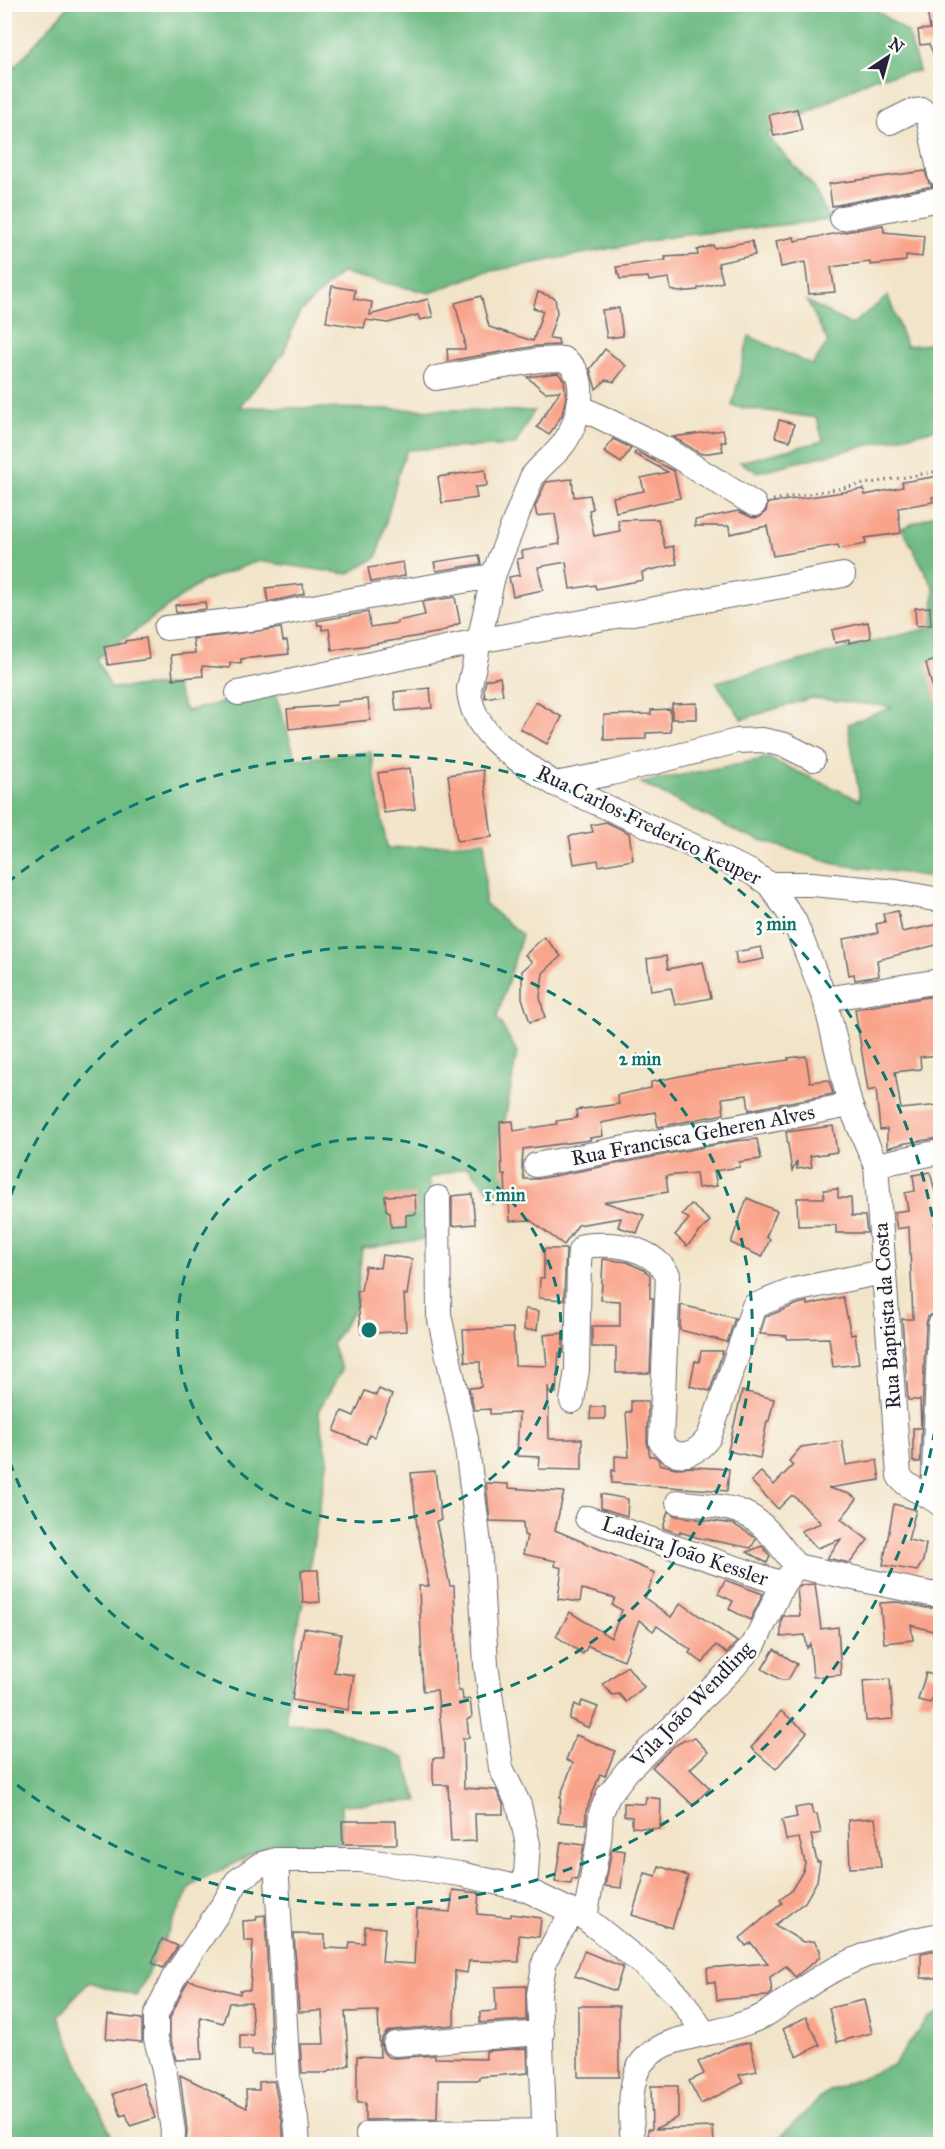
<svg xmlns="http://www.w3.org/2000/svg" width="945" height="2149" font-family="'IM FELL Great Primer',serif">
  <rect width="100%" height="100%" fill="#fdfcf7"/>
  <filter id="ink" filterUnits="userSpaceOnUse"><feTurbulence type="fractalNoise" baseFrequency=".0167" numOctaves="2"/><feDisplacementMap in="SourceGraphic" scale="12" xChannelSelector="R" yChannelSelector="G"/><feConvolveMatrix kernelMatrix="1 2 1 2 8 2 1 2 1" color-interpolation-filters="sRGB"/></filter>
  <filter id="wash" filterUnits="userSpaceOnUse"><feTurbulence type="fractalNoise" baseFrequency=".008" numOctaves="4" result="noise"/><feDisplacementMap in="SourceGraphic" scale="24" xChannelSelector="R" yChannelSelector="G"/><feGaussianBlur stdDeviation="1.35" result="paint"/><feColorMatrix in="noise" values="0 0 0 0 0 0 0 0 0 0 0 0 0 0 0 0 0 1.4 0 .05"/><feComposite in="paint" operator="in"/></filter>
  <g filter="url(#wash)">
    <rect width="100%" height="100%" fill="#f2e4c8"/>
    <g fill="#6fbc84" stroke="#486f60" stroke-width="1.5">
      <path d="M70 4H705L707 7 732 11 791 4 869 5 908 33 919 71 873 78 766 135 813 186 829 220 676 236 482 273 430 293 341 273 299 313 283 354 239 407 534 411 515 445 407 450 400 468 377 557 348 574 258 561 202 582 97 659 111 688 175 685 186 711 274 690 296 759 371 752 387 849 485 841V904L522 935 497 1017 517 1052 505 1120 508 1179 498 1201 468 1166 430 1178 429 1238 362 1249 356 1306 332 1344 342 1370 318 1411 328 1458 303 1603 298 1624 285 1723 325 1725 404 1758 418 1801 341 1805V1844L269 1845 191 1886 136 1996 89 1982 58 2016 115 2144H5L4 79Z"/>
      <path d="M888 296 906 346 940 343V428L757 472 740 462 823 441 817 418 732 406 749 336 812 365 828 342 807 301 851 325Z"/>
      <path d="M940 512V878L835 864 742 834 641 783 768 758 860 800 848 724 893 707 811 698 742 719 716 682 933 627 934 588 902 528Z"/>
      <path d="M940 2013V2144H775L784 2133 827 2092 893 2065 928 2018Z"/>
    </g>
    <g id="blocks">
      <g fill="#f9a38a">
        <path d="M926 4H940V69L929 44 920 45 918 30 930 29Z"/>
        <path d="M797 109 802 130 774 136 769 115Z"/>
        <path d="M925 171 929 183 933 186 832 206 829 184Z"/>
        <path d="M883 225 884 232 924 236 922 257 906 255V261L870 265V262L831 267 835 292 809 294 805 262 781 267 776 241 794 237 795 241Z"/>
        <path d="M752 241 755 255 718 263 723 282 698 288V290L679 292 671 290 669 278 649 281 648 277 620 279 616 267 666 260 665 257 698 255 697 250 713 245 714 248Z"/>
        <path d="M332 286 355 290 354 299 372 302 370 315 428 299 433 317 420 320 418 315 388 323 366 320 364 328 326 322Z"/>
        <path d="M538 292 555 298 557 313 549 338 558 339 559 345 537 346 448 361 447 349H465L464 342H465L455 303 481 296 489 327 533 341 543 311 533 308Z"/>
        <path d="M619 308 623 336 607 338 602 310Z"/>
        <path d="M605 349 626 366 614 382 606 380 596 389 590 369Z"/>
        <path d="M558 373 564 380 566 397 562 415 549 435 537 427 560 391 545 392 527 377Z"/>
        <path d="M779 420 794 424 790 441 775 437Z"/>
        <path d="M723 430 726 442H721L723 451 701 454 673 437Z"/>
        <path d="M613 439 631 448 621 463 604 452Z"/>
        <path d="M636 451 674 471 680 498 616 512 613 497 644 491 641 478 668 472 634 454Z"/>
        <path d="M485 470 487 486 475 487 477 498 442 503 438 477Z"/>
        <path d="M940 476V495L932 497 933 502 898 508 901 533 865 538 866 544 839 549 838 545 773 556 767 526 730 534 729 526H695V520L738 511 753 518 760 517 766 511 768 503 864 489 865 495 903 487 902 482Z"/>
        <path d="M572 479 574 497 590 495 593 509 589 510 594 536 620 531 618 520 658 519 665 548 673 546 677 564 642 572 643 580 596 589 595 585 570 589 566 562 538 567 543 590 513 596 509 577 520 575 517 559 523 558 522 551 560 544 555 514 537 516 535 507 545 484 546 482Z"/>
        <path d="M479 555 481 564 436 571 434 562Z"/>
        <path d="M403 562 405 576 371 582 368 568Z"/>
        <path d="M303 584 304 594 268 602 266 588Z"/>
        <path d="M455 597 460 623 441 632 363 646 332 650 329 629 322 630V625H318L317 621 368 612 370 627 397 623V621L425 615 422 602Z"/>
        <path d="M205 602 206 609 176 613 175 605Z"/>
        <path d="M930 607 931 625 916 626 915 608Z"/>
        <path d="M868 622 871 638 849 643V640L835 643 832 630Z"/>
        <path d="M281 628 283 641H287L289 654 241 659V664L230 663V668L202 666 203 676 173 679 171 655 195 653 193 639Z"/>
        <path d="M146 638 149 659 108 665 104 647 125 643V641Z"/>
        <path d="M940 659V700L936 701 926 663Z"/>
        <path d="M500 677 503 695 485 698 484 689 486 680Z"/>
        <path d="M430 688 432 708 396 711 394 692Z"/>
        <path d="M368 699 370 720 289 729 287 709 337 705V702Z"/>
        <path d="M536 702 562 717 547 744 520 729Z"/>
        <path d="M697 703V719H672V704Z"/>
        <path d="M670 709 671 732 646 733V739L604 740V715L651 714V710Z"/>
        <path d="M410 768 415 809 384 813 378 773Z"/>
        <path d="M483 770 492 837 457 841 448 775Z"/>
        <path d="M606 822 629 833 633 860 599 866 598 860 574 864 569 836 593 832 591 825Z"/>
        <path d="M898 911 902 932 940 924V944L877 960 879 976 855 980 854 974 849 975 843 939 878 933 876 924 885 922 883 914Z"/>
        <path d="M544 937 561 956 543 973 540 997 545 1018 530 1022 522 998V971L532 962 525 955Z"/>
        <path d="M761 947 764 959 737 964 735 952Z"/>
        <path d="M666 956 668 969 703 962 711 998 675 1005 671 988 651 991 647 959Z"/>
        <path d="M940 995V1055L920 1057 921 1069 895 1072 901 1109 940 1105V1138L906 1143 887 1148V1129L880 1130 876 1089 868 1091 855 1009Z"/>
        <path d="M806 1056 810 1082 829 1080 833 1094 749 1110 747 1095 722 1098 724 1114 658 1127 655 1112 601 1123 603 1136 590 1138V1140L523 1149 522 1167 524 1179H538L735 1141 757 1139 761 1159 739 1162 740 1167 714 1171 717 1186 698 1188 696 1173 666 1176 668 1192 604 1202 644 1215 637 1233 618 1227 621 1218 578 1225 564 1245 530 1220 510 1221 509 1200H506L505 1174 502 1175 500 1122 513 1121 514 1131 557 1124 556 1121 577 1118 576 1110 619 1104 617 1095 651 1088V1082L694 1073 789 1060 788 1058Z"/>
        <path d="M833 1126 837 1152 810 1156 812 1167 797 1169V1161L792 1171 786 1132Z"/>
        <path d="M930 1172 938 1203H940V1252H937L938 1299H936V1312L928 1317 926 1324 920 1462H913V1428H921L920 1400H908L902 1319H913L909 1227 897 1229 894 1212 908 1210 905 1193 915 1191 913 1175Z"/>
        <path d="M838 1189V1198H851L852 1216H865L867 1233H836V1225L798 1226 797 1198H824V1190Z"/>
        <path d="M472 1194 475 1224 452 1226V1196Z"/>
        <path d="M415 1195 416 1214 406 1215V1226L391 1227 390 1212 386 1210 385 1196Z"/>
        <path d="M747 1198 777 1211 766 1237 770 1239 762 1257 731 1243Z"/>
        <path d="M691 1204 710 1221 687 1246 675 1235 689 1219 682 1214Z"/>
        <path d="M544 1249H566L564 1300 539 1298 540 1278H544Z"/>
        <path d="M382 1255 412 1259 407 1295 404 1294 406 1331 361 1334 357 1291H361L365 1266 380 1268Z"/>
        <path d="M603 1259 627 1262 644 1270 650 1275V1298H653L650 1373H616V1347H592V1326H620V1301L601 1300Z"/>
        <path d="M843 1297 851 1335 855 1334 859 1364 833 1367 829 1338 787 1339V1336L760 1334 765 1317 798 1304 807 1302 808 1305Z"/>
        <path d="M681 1305 735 1318 727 1342 680 1330Z"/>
        <path d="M525 1309 539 1311 537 1330H524Z"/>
        <path d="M513 1328 515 1365 547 1366 544 1335 563 1333V1353H559L556 1393H549L548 1386 549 1439H582V1470L539 1469 540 1457 517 1456 519 1413 490 1414V1409L474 1410 469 1388 481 1387 480 1362H465L463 1330Z"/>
        <path d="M701 1351H723L710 1391 690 1386 695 1361 699 1362Z"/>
        <path d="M379 1389 392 1395 374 1437 369 1435 366 1444 334 1431 342 1411 354 1416 365 1391 376 1395Z"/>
        <path d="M742 1391 774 1399 769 1421H767L760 1458 728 1451Z"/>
        <path d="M631 1401H648L647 1441 650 1456H654L659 1460V1464L676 1468 694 1467 729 1469 727 1491 612 1483V1470L615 1471V1456L629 1457 626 1412H631Z"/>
        <path d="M591 1407H605V1419H590Z"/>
        <path d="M842 1441 846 1465 877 1460 880 1480 828 1488 850 1494 857 1499 841 1519 868 1540 850 1563 827 1558 841 1539 817 1548 801 1531 821 1523 794 1496H791L778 1509 751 1481 761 1472 774 1485 793 1465 789 1461 801 1447Z"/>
        <path d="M435 1471 441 1520 436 1521 450 1586H454L458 1691H462L463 1700 470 1699 472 1717 467 1720 469 1738H463L464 1788 496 1790 503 1804V1814H475L476 1841 451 1842 448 1785H434L433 1778V1758H444L437 1690 423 1691 419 1586H429L417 1527 411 1473Z"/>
        <path d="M486 1483 508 1484V1488L564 1492 555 1530 655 1573 645 1598 671 1617 681 1603 737 1642 727 1653 716 1645 703 1663 689 1653 691 1650 657 1626 653 1631 639 1620 624 1660 588 1646 583 1654 556 1636 570 1612 611 1638 622 1610 612 1605 615 1598 582 1589 580 1602 558 1599 562 1568 555 1566 556 1561 523 1554 527 1536 524 1535 523 1522 490 1521Z"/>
        <path d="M601 1494 628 1499 627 1516 601 1508Z"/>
        <path d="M894 1504 916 1510 908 1540 926 1544 923 1561 917 1571 883 1565Z"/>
        <path d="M668 1511 676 1516 733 1524 747 1532 756 1539 751 1548 699 1538 680 1532V1534L663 1528Z"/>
        <path d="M762 1546 770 1556 767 1563 747 1552Z"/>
        <path d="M301 1570H318L320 1602 303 1603Z"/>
        <path d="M725 1580 763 1594 750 1620 729 1609 733 1601 718 1594Z"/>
        <path d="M815 1584 821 1629 838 1627 841 1675 813 1677 810 1644 807 1648 805 1635 781 1637V1621L783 1616H800L797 1590 800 1585Z"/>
        <path d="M897 1602 927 1608H940V1633L911 1625 913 1640 884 1643 880 1603Z"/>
        <path d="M304 1628 341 1634 334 1672 354 1675 348 1710 292 1700Z"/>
        <path d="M774 1649 797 1664 788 1680H781L762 1669Z"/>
        <path d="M627 1666 644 1687 626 1702 619 1694 612 1695 603 1684Z"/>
        <path d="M926 1673 940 1677V1698L934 1696 930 1703 918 1700Z"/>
        <path d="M890 1679 893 1719 866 1721 863 1681Z"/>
        <path d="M582 1701 598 1707 589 1728 569 1719 575 1704 580 1707Z"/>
        <path d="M781 1711 807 1732 776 1769 751 1748Z"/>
        <path d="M576 1735 615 1751 605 1776 600 1774 586 1811V1824L558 1822 561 1797H560L573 1763 566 1760Z"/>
        <path d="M695 1738 708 1752 690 1769 710 1788 693 1805 652 1767 674 1746 685 1740Z"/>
        <path d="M646 1797 661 1799 660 1829 632 1827V1817L624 1816V1803L645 1804Z"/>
        <path d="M811 1805 813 1814H817L821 1833 811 1835 817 1862H820L817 1881 805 1902 775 1925 803 1942 814 1941 820 1950V1957L795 1977 786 1966 770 1977 772 1993 768 1996 717 2000 715 1982H708L707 1968 768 1963 751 1943 746 1946 740 1938 782 1903 780 1900 791 1891 803 1871 805 1863 799 1838 786 1840 782 1820 797 1817 795 1808Z"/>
        <path d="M875 1818 881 1867 850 1868 848 1820Z"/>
        <path d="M342 1821H396L397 1844H343Z"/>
        <path d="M561 1842 584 1845 577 1880 572 1879 571 1884 555 1882Z"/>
        <path d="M612 1849 625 1851 621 1888 605 1886Z"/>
        <path d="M659 1866 688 1876 672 1928 632 1915 645 1873 656 1876Z"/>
        <path d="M453 1890 479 1893 477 1914 511 1917V1914L541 1918 539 1937 519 1935V1962L469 1961 467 1973 455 1971 454 2025 394 2030 387 2032 382 2038 381 2044 383 2052 388 2057 395 2058 435 2055V2058L486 2059V2051L527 2048 528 2073 479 2077V2080H438L437 2119 365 2120V2103H357V2056L380 2057 378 2011 345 2012 349 2065 325 2073H302L300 2044H324L322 2011 299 2012 294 1934 325 1935V1948L349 1949 350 1942 364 1943 365 1926 385 1928 382 1962 414 1964 417 1909 450 1912Z"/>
        <path d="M265 1915 272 2055H252V2050H240V2035H253L251 2002 229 2003 223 2023 200 2017 202 2059 176 2060 170 2037V2018L185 1986 189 1980 240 1994V1990H250L253 1941H244L243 1921 256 1920 257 1916Z"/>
        <path d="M162 1939 178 1946 163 1968 152 1963Z"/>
        <path d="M584 1951 623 1967 615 1991 575 1976Z"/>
        <path d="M931 1951H940V1978H921V1953Z"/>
        <path d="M526 1986V2020L480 2023V2012L496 2011 495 1987Z"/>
        <path d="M864 2000 872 2033 837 2042 829 2008Z"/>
        <rect x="578" y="2006" width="41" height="71"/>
        <path d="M108 2015 142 2019V2042L106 2039Z"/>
        <path d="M806 2017 820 2045 797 2057 783 2029Z"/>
        <path d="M750 2042 757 2071 739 2075 743 2083 701 2104 689 2081 704 2074 698 2062 728 2047Z"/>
        <path d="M180 2075 247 2108 246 2090H259V2082L274 2081 282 2121 284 2145H186L187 2130Z"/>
        <path d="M143 2083 155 2118 130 2126 126 2114 121 2116 113 2094Z"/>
        <path d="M651 2086H678V2117L655 2129 713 2127 714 2145H649L648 2129H652Z"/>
      </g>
    </g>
  </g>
  <g filter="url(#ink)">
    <use href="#blocks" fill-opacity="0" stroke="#6b666c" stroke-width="1.5"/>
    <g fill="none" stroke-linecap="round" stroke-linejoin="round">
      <g stroke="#6b666c" stroke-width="26">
        <g id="minor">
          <path d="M890 122 910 112 922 110 928 116 940 174"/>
          <path d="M842 218 940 199"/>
          <path d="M436 378 539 360 563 359C592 373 579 422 564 443 555 456 541 464 532 477L493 576 469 689C471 735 520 761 555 784L751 872 769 884 794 920 825 999 850 1105 876 1165 899 1476C907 1489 929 1494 940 1504"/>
          <path d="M580 407 667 450 754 504"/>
          <path d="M166 628 258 618 328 604 493 576"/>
          <path d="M238 693 478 641 843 575"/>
          <path d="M555 784 612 773 737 741 762 740 785 745 813 759"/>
          <path d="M769 884H812L896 892 940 900"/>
          <path d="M825 999 940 981"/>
          <path d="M536 1165 850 1105"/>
          <path d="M876 1165 940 1152"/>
          <path d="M438 1198 439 1315 466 1439 479 1544 486 1665 501 1768 519 1805 528 1844 525 1889"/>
          <path d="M572 1401 577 1370 579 1263 580 1251 584 1246C614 1242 652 1247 668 1275L661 1442C677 1463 696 1455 709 1437L754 1306 794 1290 883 1272"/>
          <path d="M933 1497 940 1325"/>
          <path d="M678 1502C697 1505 720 1505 738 1511 764 1519 780 1546 796 1566"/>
          <path d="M587 1518 783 1584"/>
          <path d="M276 1860 288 2078 296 2119 298 2144"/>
          <path d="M585 1918 599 1840 601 1813 608 1796 627 1771 731 1670 754 1644 783 1584 796 1566 930 1594H940"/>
          <path d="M395 2044 542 2033"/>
          <path d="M368 2134 544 2131"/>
          <path d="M172 2144 173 2132 165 2074 156 2039V2015L173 1979 225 1902 237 1881 261 1864 276 1860H360L460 1874 525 1889 585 1918 659 1977 680 1997 704 2033"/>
          <path d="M545 2144 539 1994 545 1960 558 1935 573 1913"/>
          <path d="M633 2144C631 2121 627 2078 644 2060 667 2035 707 2036 737 2026 745 2023 755 2020 763 2016 787 2002 807 1983 832 1971 865 1953 904 1941 940 1935"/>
        </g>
      </g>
      <path stroke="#6b666c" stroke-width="3" stroke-dasharray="1.5 4.5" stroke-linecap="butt" d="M773 500 940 471"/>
      <use href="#minor" stroke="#fff" stroke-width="24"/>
    </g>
  </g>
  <g fill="none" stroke="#0f766e" stroke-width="3" stroke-dasharray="10 8">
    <circle cx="369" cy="1330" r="192"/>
    <path d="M5 1212A383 383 0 1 1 5 1448"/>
    <path d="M940 1395A575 575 0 0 1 7 1777M7 883A575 575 0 0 1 940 1265"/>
  </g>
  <g text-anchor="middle" stroke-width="5" stroke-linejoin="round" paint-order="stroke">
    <g font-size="21" fill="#22223b" stroke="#fdfcf7">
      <text transform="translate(649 825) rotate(26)" y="7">Rua Carlos Frederico Keuper</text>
      <text transform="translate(693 1135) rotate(-11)" y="7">Rua Francisca Geheren Alves</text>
      <text transform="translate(887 1316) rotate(-94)" y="7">Rua Baptista da Costa</text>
      <text transform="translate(685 1551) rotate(19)" y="7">Ladeira João Kessler</text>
      <text transform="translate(692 1704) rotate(-46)" y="7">Vila João Wendling</text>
    </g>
  </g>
  <circle cx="369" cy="1330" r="9" fill="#0f766e" stroke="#fdfcf7" stroke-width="3"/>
  <g font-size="18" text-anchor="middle" font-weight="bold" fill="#0f766e" stroke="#fdfcf7" stroke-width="5" stroke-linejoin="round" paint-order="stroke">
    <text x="776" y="930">3 min</text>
    <text x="640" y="1065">2 min</text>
    <text x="505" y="1201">1 min</text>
  </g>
  <rect width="945" height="2149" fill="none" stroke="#fdfcf7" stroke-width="24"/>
  <g transform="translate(888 57) rotate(36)" stroke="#fdfcf7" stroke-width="4.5" paint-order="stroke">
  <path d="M0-4.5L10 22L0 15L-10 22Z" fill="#22223b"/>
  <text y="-9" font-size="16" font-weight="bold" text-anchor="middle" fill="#22223b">N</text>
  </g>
</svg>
